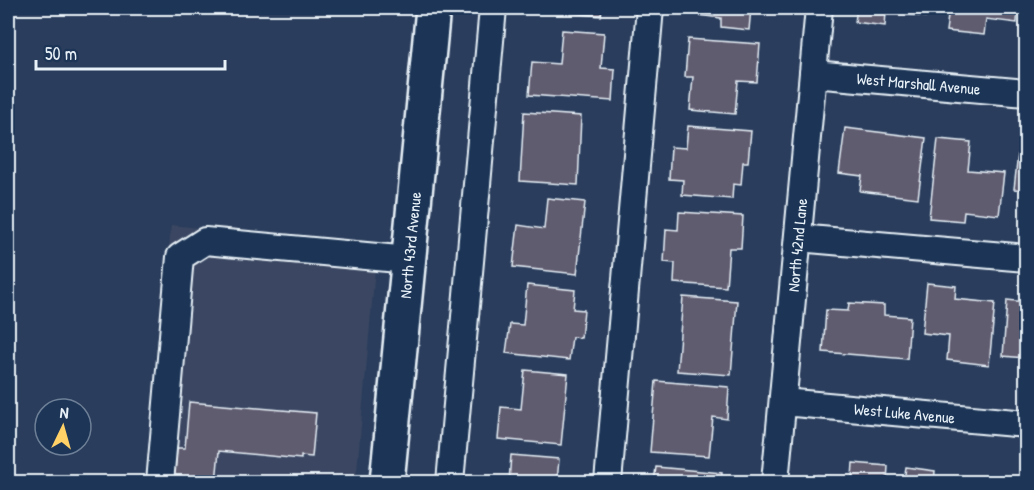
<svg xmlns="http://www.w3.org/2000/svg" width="1034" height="490" font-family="'Patrick Hand',sans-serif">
  <rect width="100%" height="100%" fill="#2a3d5c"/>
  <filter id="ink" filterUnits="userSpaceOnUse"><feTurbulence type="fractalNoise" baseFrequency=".0167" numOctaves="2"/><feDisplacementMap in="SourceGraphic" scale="12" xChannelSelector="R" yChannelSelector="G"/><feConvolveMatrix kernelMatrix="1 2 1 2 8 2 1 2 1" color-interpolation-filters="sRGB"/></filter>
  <g filter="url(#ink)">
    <path fill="#3a4662" d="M171 225 377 247 356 482H149Z"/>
    <g fill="#605b6f" stroke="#e8f1f8" stroke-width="1.5">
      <path d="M537 8H602L601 16 537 10Z"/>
      <path d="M699 8H751L749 30 721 27V18L698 15Z"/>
      <path d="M857 8H928L927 17 886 12 885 26 855 22Z"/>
      <path d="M949 8H1018L1017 23 986 19 984 35 946 31Z"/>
      <path d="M562 30 604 33 601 68 615 69 613 101 529 95 532 62 559 64Z"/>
      <path d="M688 39 760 44 757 82 738 81 735 114 690 110 693 77H685Z"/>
      <path d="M524 112 581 116 578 185 520 181Z"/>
      <path d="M688 126 751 131 748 162H743L741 185 733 184 732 199 682 195 683 180 669 179 671 147 686 148Z"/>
      <path d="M845 128 926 138 918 198 860 191 862 176 839 173Z"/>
      <path d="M938 139 971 142 968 170 1004 173 999 215 964 211 963 221 929 218Z"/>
      <path d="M1019 145 1026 146V190L1014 189Z"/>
      <path d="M547 198 585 202 577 274 513 267 518 225 544 229Z"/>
      <path d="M679 212 743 216 741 248H729L726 287 674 283 675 263 664 262 666 229 678 230Z"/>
      <path d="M927 283 956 286 955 299 995 303 989 365 947 360 949 336 922 333Z"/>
      <path d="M527 285 575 290 573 309 584 310 581 338 572 337 569 360 506 353 510 324 523 325Z"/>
      <path d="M683 297 737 301 731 375 677 371Z"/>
      <path d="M1007 300 1026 302V358L1003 356Z"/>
      <path d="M849 303 884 305V315L910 317 907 359 823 352 826 310 848 311Z"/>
      <path d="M525 370 568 374 561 445 498 439 501 407 521 409Z"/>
      <path d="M656 381 729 387 727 419 713 417 709 456 650 452Z"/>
      <path d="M189 402 316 413 312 457 301 456V459L219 451 216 482H174L177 448H185Z"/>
      <path d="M511 455 559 459 557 482H509Z"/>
      <path d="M853 463 888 466 887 482H817V475L852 478Z"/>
      <path d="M656 467 722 473 721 482H654Z"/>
      <path d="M906 467 935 471 934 482H904Z"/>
    </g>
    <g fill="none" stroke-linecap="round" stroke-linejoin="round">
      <g stroke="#e8f1f8" stroke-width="30">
        <g id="minor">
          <path id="s1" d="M813 74 1026 93"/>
          <path d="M798 238 1026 258"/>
          <path id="s2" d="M783 402 1026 424"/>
          <path d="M160 482 180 257 205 241 409 260"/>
          <path d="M450 482 493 8"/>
          <path d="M608 482 650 8"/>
          <path id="s3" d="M775 482 819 8"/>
        </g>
      </g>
      <g stroke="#e8f1f8" stroke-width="38">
        <g id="major">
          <path id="s4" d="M387 482 433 8"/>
        </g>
      </g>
      <use href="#minor" stroke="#1d3557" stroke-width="26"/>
      <use href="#major" stroke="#1d3557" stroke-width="33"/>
    </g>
  </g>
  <g text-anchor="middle" stroke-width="4.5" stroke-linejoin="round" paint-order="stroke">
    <g font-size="16" fill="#e8f1f8" stroke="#1d3557">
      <text dy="6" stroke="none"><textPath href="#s1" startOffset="106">West Marshall Avenue</textPath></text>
      <text dy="6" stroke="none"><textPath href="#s4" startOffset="238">North 43rd Avenue</textPath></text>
      <text dy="6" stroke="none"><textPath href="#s3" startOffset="238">North 42nd Lane</textPath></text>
      <text dy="6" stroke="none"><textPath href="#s2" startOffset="122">West Luke Avenue</textPath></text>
    </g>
  </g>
  <rect width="1034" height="490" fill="none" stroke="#1d3557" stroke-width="30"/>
  <rect x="15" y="15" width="1004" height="460" fill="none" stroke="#e8f1f8" stroke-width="2" filter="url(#ink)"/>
  <g transform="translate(63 427) rotate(5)"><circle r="28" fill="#1d3557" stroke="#6e8097" stroke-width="1.5"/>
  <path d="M0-4.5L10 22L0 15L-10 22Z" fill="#ffd166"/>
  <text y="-9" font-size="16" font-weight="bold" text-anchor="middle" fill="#e8f1f8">N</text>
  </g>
  <path d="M36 60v9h189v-9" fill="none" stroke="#e8f1f8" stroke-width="3"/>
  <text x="45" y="60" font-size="18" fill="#e8f1f8" stroke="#1d3557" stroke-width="4.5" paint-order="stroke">50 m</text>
</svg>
